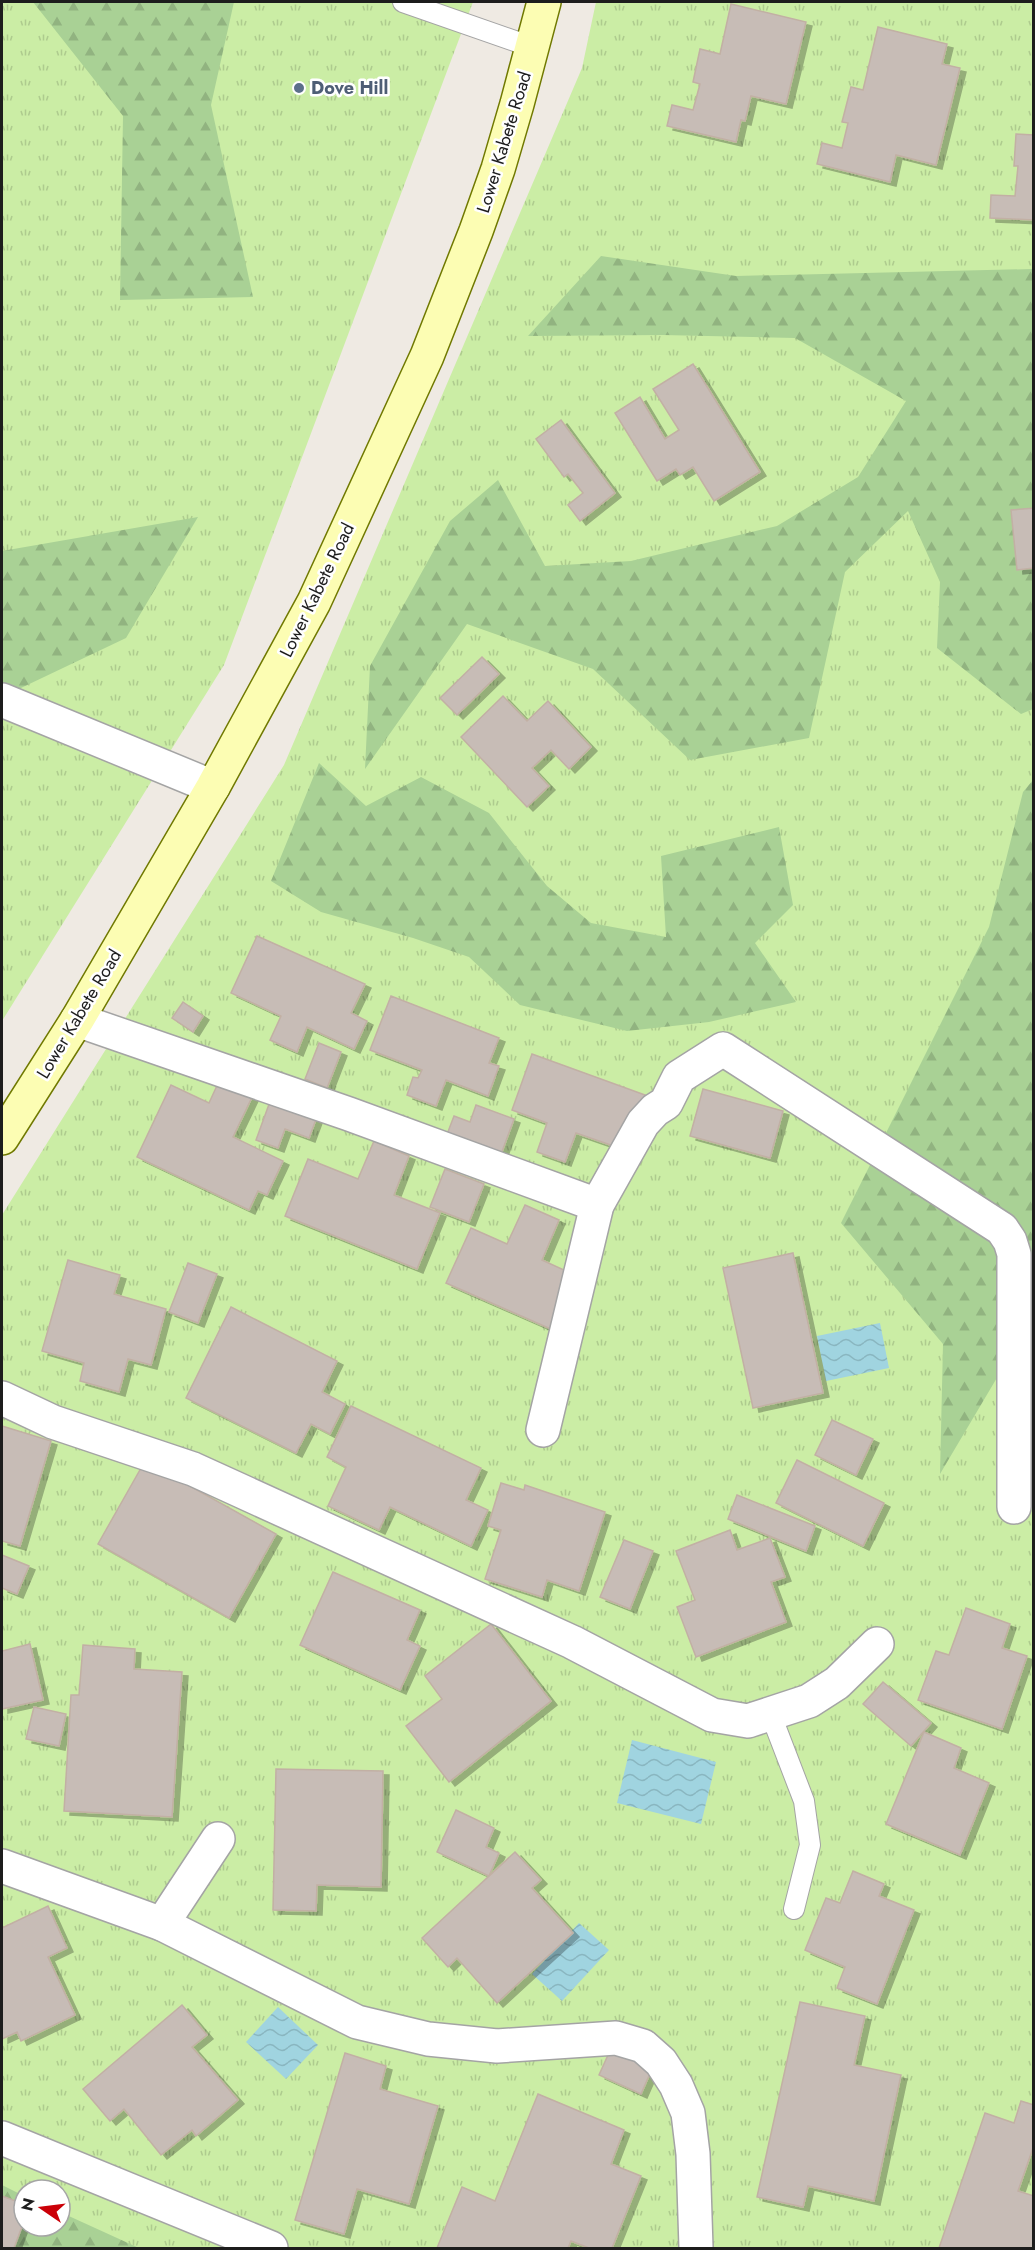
<svg xmlns="http://www.w3.org/2000/svg" width="1035" height="2250" font-family="Jost,sans-serif">
  <defs>
    <pattern id="grass-tufts" width="24" height="20" patternUnits="userSpaceOnUse" patternTransform="scale(1.5)"><rect width="24" height="20" fill="#cbeda5"/><path d="M3 7l-1-3M5 7V3M7 7l1-3M15 17l-1-3M17 17v-4M19 17l1-3" fill="none" stroke="#aecb8e"/></pattern>
    <pattern id="forest-firs" width="22" height="20" patternUnits="userSpaceOnUse" patternTransform="scale(1.5)"><rect width="22" height="20" fill="#a9d195"/><path d="M5 1l3.5 6h-7zM16 11l3.5 6h-7z" fill="#91b380"/></pattern>
    <pattern id="water-waves" width="16" height="10" patternUnits="userSpaceOnUse" patternTransform="scale(1.5)"><rect width="16" height="10" fill="#a0d4e0"/><path d="M0 5q4-4 8 0t8 0" fill="none" stroke="#89b6c0"/></pattern>
    <filter id="shadow"><feDropShadow dx="6" dy="4" stdDeviation="0" flood-color="#0004"/></filter>
  </defs>
  <rect width="100%" height="100%" fill="#efeae3"/>
  <g fill="url(#grass-tufts)" fill-rule="evenodd">
    <path d="M2 2H473L224 665 2 1021Z"/>
    <path d="M596 2H1033V2248H2V1215L284 765 582 68ZM24 2190H60V2226H24Z"/>
  </g>
  <g fill="url(#forest-firs)">
    <path d="M33 2H234L211 105 253 297 120 300 123 116Z"/>
    <path d="M601 256 736 276 1033 269V709L1021 714 937 648 940 582 908 511 845 572 809 738 690 760 593 669 467 624 365 769 370 666 450 521 498 480 545 566 631 561 777 526 858 477 906 401 795 338 663 335 528 336Z"/>
    <path d="M198 517 126 638 2 697V551Z"/>
    <path d="M319 763 366 806 421 777 489 813 547 886 591 923 666 937 661 856 779 827 793 905 755 943 796 1002 709 1022 627 1031 520 1005 469 957 413 938 321 912 271 881Z"/>
    <path d="M1033 780V1317L940 1474 943 1344 841 1223 989 927 1023 792Z"/>
    <path d="M2 2185 24 2196V2226H60V2212L139 2248H2Z"/>
  </g>
  <g fill="url(#water-waves)">
    <path d="M880 1323 889 1368 826 1381 817 1336Z"/>
    <path d="M632 1740 716 1762 701 1824 617 1803Z"/>
    <path d="M579 1923 609 1950 562 2001 532 1974Z"/>
    <path d="M278 2007 318 2045 286 2079 246 2042Z"/>
  </g>
  <g fill="#c7bcb6" stroke="#c2b0a4" stroke-width="1.5" filter="url(#shadow)">
    <path d="M731 4 806 22 786 104 751 96 745 121 741 120 736 142 667 126 672 105 693 110 700 84 693 82 700 49 720 54Z"/>
    <path d="M878 27 947 44 942 64 960 68 936 165 896 155 890 182 817 164 822 143 842 148 848 123 842 122 851 87 863 90Z"/>
    <path d="M1016 134 1034 135V220L990 218 991 195 1015 196 1018 166H1014Z"/>
    <path d="M693 364 760 472 714 501 693 467 680 475 676 469 657 481 615 413 640 397 665 439 679 430 653 389Z"/>
    <path d="M561 420 615 493 580 521 568 505 583 493 568 474 564 477 536 439Z"/>
    <path d="M1034 508V568L1017 570 1011 510Z"/>
    <path d="M482 657 499 674 457 715 440 698Z"/>
    <path d="M503 696 527 721 548 701 591 747 569 769 551 750 532 768 549 786 527 807 461 737Z"/>
    <path d="M257 936 365 984 351 1013 367 1021 354 1049 307 1027 297 1052 270 1040 281 1016 231 993Z"/>
    <path d="M391 996 499 1038 489 1063 499 1066 488 1096 446 1080 436 1106 407 1095 413 1077 418 1078 422 1070 370 1050Z"/>
    <path d="M183 1002 203 1016 193 1032 172 1018Z"/>
    <path d="M319 1043 341 1052 327 1088 305 1079Z"/>
    <path d="M532 1054 645 1095 625 1150 576 1133 565 1162 537 1152 547 1123 512 1110Z"/>
    <path d="M220 1079 253 1095 233 1137 283 1161 267 1195 258 1191 249 1210 137 1157 171 1085 209 1103Z"/>
    <path d="M703 1089 783 1111 770 1158 690 1136Z"/>
    <path d="M272 1096 318 1114 309 1138 285 1129 278 1148 256 1140Z"/>
    <path d="M476 1105 514 1119 500 1157 446 1137 454 1116 470 1122Z"/>
    <path d="M374 1141 409 1156 394 1195 440 1213 417 1269 285 1216 308 1159 358 1179Z"/>
    <path d="M445 1169 484 1184 469 1222 430 1207Z"/>
    <path d="M525 1205 559 1220 542 1260 577 1276 553 1330 446 1283 471 1228 507 1244Z"/>
    <path d="M793 1253 823 1393 753 1408 723 1268Z"/>
    <path d="M68 1260 120 1275 114 1294 166 1309 151 1365 128 1359 119 1392 80 1381 84 1363 42 1351Z"/>
    <path d="M188 1263 217 1274 198 1323 169 1312Z"/>
    <path d="M231 1307 337 1361 322 1392 345 1404 330 1434 311 1424 296 1453 186 1398Z"/>
    <path d="M351 1406 481 1468 466 1500 488 1510 471 1546 390 1507 379 1530 328 1506 346 1467 327 1457Z"/>
    <path d="M832 1420 873 1439 856 1475 815 1455Z"/>
    <path d="M2 1426 51 1441 20 1546 2 1541Z"/>
    <path d="M797 1460 884 1503 863 1546 776 1503Z"/>
    <path d="M145 1461 276 1534 229 1618 98 1544Z"/>
    <path d="M501 1483 524 1490 525 1485 605 1512 579 1591 547 1580 542 1597 485 1579 501 1530 488 1526Z"/>
    <path d="M737 1495 815 1526 806 1551 728 1519Z"/>
    <path d="M730 1530 737 1550 770 1538 785 1577 771 1582 786 1622 696 1657 677 1607 695 1600 676 1551Z"/>
    <path d="M624 1540 653 1551 630 1609 600 1597Z"/>
    <path d="M2 1555 29 1566 17 1594 2 1588Z"/>
    <path d="M333 1572 420 1610 407 1640 420 1646 400 1690 300 1645Z"/>
    <path d="M966 1608 1010 1624 1002 1648 1027 1656 1002 1729 918 1700 936 1651 949 1655Z"/>
    <path d="M491 1624 551 1701 449 1782 406 1726 442 1699 425 1676Z"/>
    <path d="M30 1644 43 1700 2 1709V1651Z"/>
    <path d="M83 1645 135 1649 134 1669 182 1672 172 1817 64 1811 71 1695H79Z"/>
    <path d="M883 1682 931 1723 911 1746 863 1704Z"/>
    <path d="M34 1707 66 1714 59 1746 26 1739Z"/>
    <path d="M924 1732 961 1748 954 1768 989 1783 960 1855 886 1824Z"/>
    <path d="M276 1769 383 1771 381 1887 317 1885 316 1911 273 1910Z"/>
    <path d="M456 1810 494 1828 486 1847 499 1853 489 1876 437 1852Z"/>
    <path d="M515 1852 541 1880 532 1888 573 1933 497 2003 457 1958 448 1967 422 1938Z"/>
    <path d="M853 1871 884 1884 879 1896 914 1910 877 2004 837 1988 845 1967 805 1950 826 1898 840 1903Z"/>
    <path d="M48 1906 67 1948 48 1957 75 2015 21 2041 17 2032 2 2039V1928Z"/>
    <path d="M800 2002 865 2016 854 2065 901 2075 874 2201 808 2186 803 2207 757 2197Z"/>
    <path d="M182 2005 207 2035 192 2047 238 2100 196 2136 192 2130 161 2155 124 2109 110 2121 83 2089Z"/>
    <path d="M613 2044 655 2062 641 2094 599 2075Z"/>
    <path d="M345 2053 386 2066 380 2089 438 2106 409 2204 357 2189 344 2234 295 2220Z"/>
    <path d="M538 2094 624 2130 611 2164 641 2176 612 2248H589L571 2241 568 2248H437L462 2187 495 2201Z"/>
    <path d="M1021 2101 1034 2105V2145L1018 2191 1034 2196V2248H939L985 2113 1014 2123Z"/>
    <path d="M2 2196 24 2204V2221L14 2248H2Z"/>
  </g>
  <g fill="none" stroke-linecap="round" stroke-linejoin="round">
    <g stroke="#a4a4a4" stroke-width="22">
      <g id="lane">
        <path d="M403 2 532 47"/>
        <path d="M771 1715 804 1801 810 1845 794 1909"/>
      </g>
    </g>
    <g stroke="#a4a4a4" stroke-width="36">
      <g id="street">
        <path d="M2 700 213 787"/>
        <path d="M77 1020 349 1114 597 1205"/>
        <path d="M2 1398 53 1422 193 1469 572 1642 712 1715 748 1721 809 1701 837 1683 877 1644"/>
        <path d="M543 1430 597 1205 643 1123 655 1110 666 1103 679 1077 723 1049 1002 1229 1010 1241 1014 1254V1507"/>
        <path d="M2 1866 162 1924 357 2022 428 2039 497 2046 616 2038 643 2046 661 2062 676 2085 688 2113 693 2154 696 2248"/>
        <path d="M162 1924 218 1839"/>
        <path d="M2 2138 271 2248"/>
      </g>
    </g>
    <g stroke="#707900" stroke-width="36">
      <path id="secondary" d="M2 1138 77 1020 213 787 314 602 427 356 476 231 498 169 517 104 544 2"/>
    </g>
    <use href="#lane" stroke="#fff" stroke-width="20"/>
    <use href="#street" stroke="#fff" stroke-width="33"/>
    <use href="#secondary" stroke="#fcfdb3" stroke-width="33"/>
  </g>
  <circle fill="#5c6f8a" stroke="#fff" stroke-width="2" cx="299" cy="88" r="6"/>
  <g text-anchor="middle" stroke-width="5" stroke-linejoin="round" paint-order="stroke">
    <g font-size="18" font-weight="bold" fill="#4e5e75" stroke="#fff" text-anchor="start">
      <text x="311" y="94">Dove Hill</text>
    </g>
    <g font-size="18" fill="#1d1d1d" stroke="#fff">
      <text transform="translate(504 142) rotate(-73)" y="6">Lower Kabete Road</text>
      <text transform="translate(317 590) rotate(-64)" y="6">Lower Kabete Road</text>
      <text transform="translate(79 1014) rotate(-59)" y="6">Lower Kabete Road</text>
    </g>
  </g>
  <rect width="1035" height="2250" fill="none" stroke="#1d1d1d" stroke-width="6"/>
  <g transform="translate(42 2208) rotate(284)"><circle r="28" fill="#ffffff" stroke="#a5a5a5" stroke-width="1.5"/>
  <path d="M0-4.5L10 22L0 15L-10 22Z" fill="#cb0008"/>
  <text y="-9" font-size="16" font-weight="bold" text-anchor="middle" fill="#1d1d1d">N</text>
  </g>
</svg>
